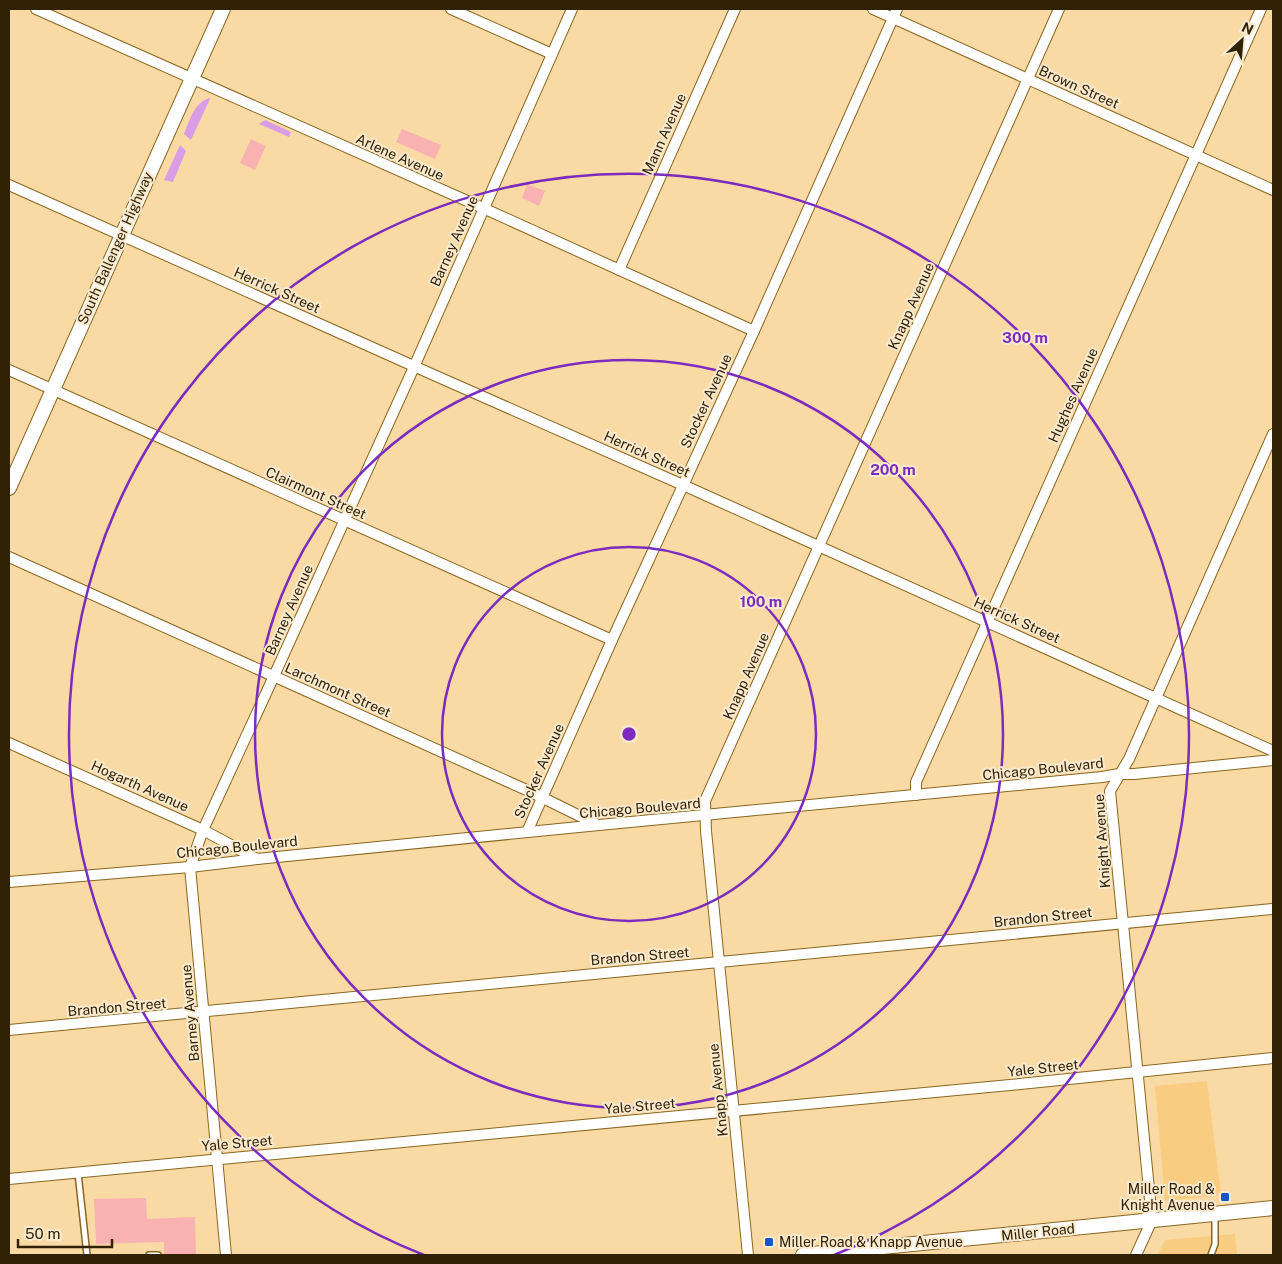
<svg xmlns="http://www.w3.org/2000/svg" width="1282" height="1264" font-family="'Public Sans',sans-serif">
  <rect width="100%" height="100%" fill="#fadaa4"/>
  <g fill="#f9cd81">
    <path d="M1207 1081 1221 1195 1165 1201 1155 1086Z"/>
    <path d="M1235 1234 1237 1255H1158L1165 1240Z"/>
  </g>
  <g fill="#d99de6">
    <path d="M210 98V99L191 140 184 134C190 120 194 102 210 98Z"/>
    <path d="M265 120 291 132 289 137 259 124Z"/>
    <path d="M180 145 186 151 173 182 164 180Z"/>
  </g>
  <g fill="#f8b2b1">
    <path d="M402 129 441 145 435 159 396 142Z"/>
    <path d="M251 139 266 146 255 170 240 163Z"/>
    <path d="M527 184 545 191 539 206 522 198Z"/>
    <path d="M146 1198 147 1219 195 1217 196 1255H164V1242L96 1244 94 1199Z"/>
  </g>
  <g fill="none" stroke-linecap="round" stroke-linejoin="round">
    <g stroke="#8a661f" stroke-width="8">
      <g id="lane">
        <path d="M78 1173 87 1255"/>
        <path d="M149 1255H158"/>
        <path d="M1211 1255 1215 1244V1215"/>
      </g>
    </g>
    <g stroke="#8a661f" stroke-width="12">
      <g id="street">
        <path d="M36 9 483 208 754 331"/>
        <path d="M451 9 552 54"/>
        <path d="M873 9 1273 190"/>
        <path d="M9 185 427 372 683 485 1273 751"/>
        <path d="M619 270 735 9"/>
        <path d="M9 370 612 640"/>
        <path d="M9 557 531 792 598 825"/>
        <path d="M9 743 203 830 257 859"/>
        <path d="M916 795V782L1261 9"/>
        <path d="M527 832 612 640 754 331 897 9"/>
        <path d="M9 882 190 867 257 859 599 825 1102 777 1119 774H1134L1273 760"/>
        <path d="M9 1030 1273 909"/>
        <path d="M9 1179 1010 1085 1273 1058"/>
        <path d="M226 1255 190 867 203 830 274 676 414 367 572 9"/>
        <path d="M748 1255 706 831 705 801 1059 9"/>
        <path d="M1136 1255 1152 1220 1110 791 1129 759 1273 434"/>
      </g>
    </g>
    <g stroke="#8a661f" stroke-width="16">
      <g id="secondary">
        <path d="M9 488 223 9"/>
        <path d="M803 1255 1273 1208"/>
      </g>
    </g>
    <use href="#lane" stroke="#fff" stroke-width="5"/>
    <use href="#street" stroke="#fff" stroke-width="10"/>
    <use href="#secondary" stroke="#fff" stroke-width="14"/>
  </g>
  <g fill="none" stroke="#7b2cbf" stroke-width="2.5">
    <circle cx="629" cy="734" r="187"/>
    <circle cx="629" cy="734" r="374"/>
    <path d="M424 1255A560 560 0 1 1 834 1255"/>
  </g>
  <g fill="#1657c3" stroke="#f9eacf" stroke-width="2">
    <rect x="1220" y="1192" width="10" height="10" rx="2.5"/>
    <rect x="764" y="1237" width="10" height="10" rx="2.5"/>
  </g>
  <g text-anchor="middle" stroke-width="4" stroke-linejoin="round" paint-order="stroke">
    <g font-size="14" fill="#312205" stroke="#f9eacf">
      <text transform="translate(1079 87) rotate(24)" y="5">Brown Street</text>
      <text transform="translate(664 134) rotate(-66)" y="5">Mann Avenue</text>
      <text transform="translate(400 157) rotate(24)" y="5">Arlene Avenue</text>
      <text transform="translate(454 241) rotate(-66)" y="5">Barney Avenue</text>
      <text transform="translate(115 248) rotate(-66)" y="5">South Ballenger Highway</text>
      <text transform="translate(277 290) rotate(24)" y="5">Herrick Street</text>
      <text transform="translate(911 306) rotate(-66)" y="5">Knapp Avenue</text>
      <text transform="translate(1073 395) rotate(-66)" y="5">Hughes Avenue</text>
      <text transform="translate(706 401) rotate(-65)" y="5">Stocker Avenue</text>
      <text transform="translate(647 454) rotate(24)" y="5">Herrick Street</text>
      <text transform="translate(316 493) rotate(24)" y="5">Clairmont Street</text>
      <text transform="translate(289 610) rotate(-66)" y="5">Barney Avenue</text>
      <text transform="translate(1017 620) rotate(24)" y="5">Herrick Street</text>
      <text transform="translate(746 676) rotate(-66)" y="5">Knapp Avenue</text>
      <text transform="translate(338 690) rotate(24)" y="5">Larchmont Street</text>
      <text transform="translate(1043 769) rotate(-6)" y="5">Chicago Boulevard</text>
      <text transform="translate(539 771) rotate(-66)" y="5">Stocker Avenue</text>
      <text transform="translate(140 786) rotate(24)" y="5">Hogarth Avenue</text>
      <text transform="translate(640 808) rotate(-5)" y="5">Chicago Boulevard</text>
      <text transform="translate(1102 841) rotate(-94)" y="5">Knight Avenue</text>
      <text transform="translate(237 847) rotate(-6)" y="5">Chicago Boulevard</text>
      <text transform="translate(1043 917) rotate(-6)" y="5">Brandon Street</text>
      <text transform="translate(640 956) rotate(-5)" y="5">Brandon Street</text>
      <text transform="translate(117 1007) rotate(-5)" y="5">Brandon Street</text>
      <text transform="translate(190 1013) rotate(-95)" y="5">Barney Avenue</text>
      <text transform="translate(1043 1068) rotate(-6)" y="5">Yale Street</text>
      <text transform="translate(718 1090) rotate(-96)" y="5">Knapp Avenue</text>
      <text transform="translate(640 1106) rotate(-5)" y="5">Yale Street</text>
      <text transform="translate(237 1143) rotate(-5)" y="5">Yale Street</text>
      <text transform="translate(1038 1232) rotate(-6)" y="5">Miller Road</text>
    </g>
    <g font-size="14" fill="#312205" stroke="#f9eacf" text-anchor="end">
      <text x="1215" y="1194">Miller Road &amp;<tspan x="1215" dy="16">Knight Avenue</tspan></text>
      <text x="779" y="1247" text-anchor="start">Miller Road &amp; Knapp Avenue</text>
    </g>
  </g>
  <circle cx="629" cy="734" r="8" fill="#7b2cbf" stroke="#f9eacf" stroke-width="2.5"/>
  <g font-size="15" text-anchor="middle" font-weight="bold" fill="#7b2cbf" stroke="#f9eacf" stroke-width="4" stroke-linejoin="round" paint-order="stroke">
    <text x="1025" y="343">300 m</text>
    <text x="893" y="475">200 m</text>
    <text x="761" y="607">100 m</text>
  </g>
  <rect width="1282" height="1264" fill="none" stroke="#312205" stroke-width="20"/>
  <g transform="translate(1242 40) rotate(26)" stroke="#f9eacf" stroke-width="4" paint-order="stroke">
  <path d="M0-4L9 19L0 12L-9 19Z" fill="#312205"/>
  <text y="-8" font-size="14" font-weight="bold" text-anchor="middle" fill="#312205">N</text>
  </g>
  <path d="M18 1239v8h94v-8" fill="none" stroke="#312205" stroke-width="2.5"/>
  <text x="25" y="1239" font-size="15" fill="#312205" stroke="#f9eacf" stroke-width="4" paint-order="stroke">50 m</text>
</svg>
